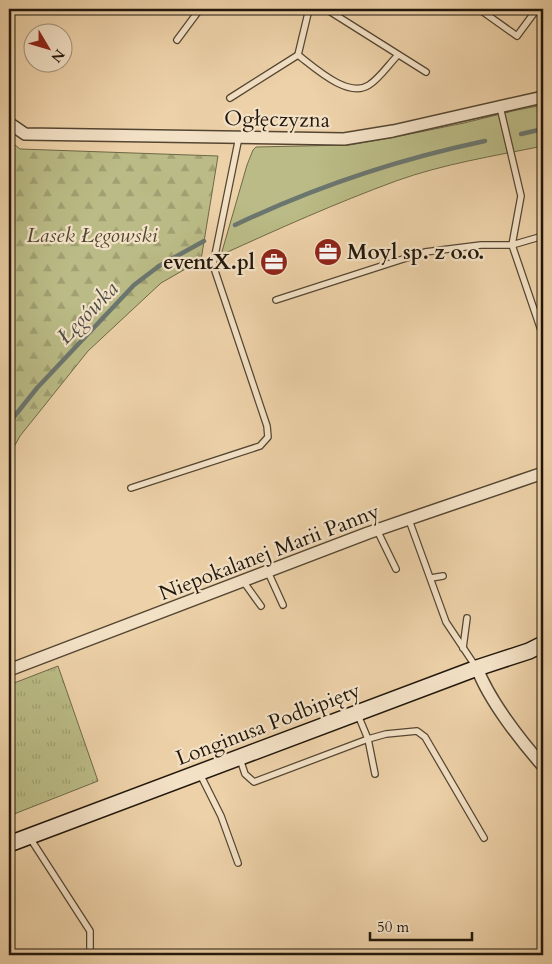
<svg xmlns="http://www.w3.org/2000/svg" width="552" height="964" font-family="Cardo,serif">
  <defs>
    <pattern id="forest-firs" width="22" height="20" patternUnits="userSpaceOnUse" patternTransform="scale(1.25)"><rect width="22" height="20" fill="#babb86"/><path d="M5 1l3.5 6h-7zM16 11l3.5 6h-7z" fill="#a0a072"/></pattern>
    <pattern id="park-tufts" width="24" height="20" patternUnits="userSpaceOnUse" patternTransform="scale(1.25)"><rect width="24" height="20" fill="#babb86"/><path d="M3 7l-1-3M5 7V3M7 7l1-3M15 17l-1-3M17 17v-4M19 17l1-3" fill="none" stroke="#a0a072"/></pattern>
  </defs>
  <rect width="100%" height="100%" fill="#edd1a8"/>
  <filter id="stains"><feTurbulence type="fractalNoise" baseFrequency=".004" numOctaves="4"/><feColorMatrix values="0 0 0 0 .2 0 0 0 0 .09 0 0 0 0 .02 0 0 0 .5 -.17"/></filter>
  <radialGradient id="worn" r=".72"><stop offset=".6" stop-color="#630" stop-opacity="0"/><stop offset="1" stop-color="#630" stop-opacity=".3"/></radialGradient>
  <path fill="#babb86" stroke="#6e6948" d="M543 105V146C494 156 443 164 396 181 336 203 278 229 221 255L247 165 253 150 256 147 349 145 395 137 464 123 517 110Z"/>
  <path fill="url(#forest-firs)" stroke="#6e6948" d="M9 140 20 149 218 156 201 260 161 283 88 351 20 436 9 456Z"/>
  <path fill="url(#park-tufts)" stroke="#6e6948" d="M58 666 98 781 9 816V685Z"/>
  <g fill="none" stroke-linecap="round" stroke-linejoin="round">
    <g stroke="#6b766f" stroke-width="4.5">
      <path d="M521 134 543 129"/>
      <path d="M235 225C315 187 399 159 485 141"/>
      <path d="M9 423 37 388 134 285 159 266 204 241"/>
    </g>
    <g stroke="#544632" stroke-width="8">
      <g id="lane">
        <path d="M326 9 426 72"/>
        <path d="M479 9 517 36 537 9"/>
        <path d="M177 40 200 9"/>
        <path d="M298 55C314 67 348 99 369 85 380 78 389 64 398 55"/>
        <path d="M230 98 298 55 309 9"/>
        <path d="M500 107 521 196 512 245 543 336"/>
        <path d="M276 300 425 252 481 245H512L543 236"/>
        <path d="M131 488 260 446 268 437 267 426 213 265 239 137"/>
        <path d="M409 520 446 622 476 667"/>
        <path d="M377 530 396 569"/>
        <path d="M268 572 283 605"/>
        <path d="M431 578 443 576"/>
        <path d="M243 581 261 606"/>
        <path d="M463 648 467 618"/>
        <path d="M358 715 368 739 375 774"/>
        <path d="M240 759 245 774 254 782 368 739 386 734 417 731 425 737 484 838"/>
        <path d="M200 774 221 816 238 863"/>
        <path d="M30 838 90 931V948"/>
      </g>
    </g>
    <g stroke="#544632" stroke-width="14">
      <g id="street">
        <path d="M9 123 25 134 344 139 393 131 543 97"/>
        <path d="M477 668C489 700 520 740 543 766"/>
        <path d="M9 670 368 533 543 473"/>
      </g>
    </g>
    <g stroke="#21170b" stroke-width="18">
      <path id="secondary" d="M9 844 477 668 529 651 543 644"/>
    </g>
    <use href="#lane" stroke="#f3e1c6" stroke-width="5.5"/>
    <use href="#street" stroke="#f3e1c6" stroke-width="11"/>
    <use href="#secondary" stroke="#f3e1c6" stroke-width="15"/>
  </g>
  <defs>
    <g id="office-disc" transform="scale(1.4375)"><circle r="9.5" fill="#8f2418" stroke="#f3e1c6"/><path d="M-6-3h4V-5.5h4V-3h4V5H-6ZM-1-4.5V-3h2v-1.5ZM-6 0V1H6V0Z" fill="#fff"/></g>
  </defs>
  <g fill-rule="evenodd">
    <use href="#office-disc" x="328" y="252"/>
    <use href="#office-disc" x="274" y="262"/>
  </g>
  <g text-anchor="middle" stroke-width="4.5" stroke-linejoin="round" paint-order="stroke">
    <g font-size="21" fill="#21170b" stroke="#f3e1c6">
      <text transform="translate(277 119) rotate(1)" y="7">Ogłęczyzna</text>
      <text transform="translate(269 552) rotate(-21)" y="7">Niepokalanej Marii Panny</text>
      <text transform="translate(268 724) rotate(-21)" y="7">Longinusa Podbipięty</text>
    </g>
    <g font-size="21" font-style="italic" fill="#4f4830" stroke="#f3e1c6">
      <text x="92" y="242">Lasek Łęgowski</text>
    </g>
    <g font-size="21" font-weight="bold" fill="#21170b" stroke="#f3e1c6" text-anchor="start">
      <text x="347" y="259">Moyl sp. z o.o.</text>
      <text x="255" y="269" text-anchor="end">eventX.pl</text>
    </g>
    <g font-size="22" font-style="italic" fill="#4c4e45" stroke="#f3e1c6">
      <text transform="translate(87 312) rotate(-46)" y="8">Łęgówka</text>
    </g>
  </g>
  <rect width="552" height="964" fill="none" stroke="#edd1a8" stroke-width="30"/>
  <rect x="10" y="10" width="532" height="944" fill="none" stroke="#21170b" stroke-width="2.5"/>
  <rect x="15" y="15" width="522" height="934" fill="none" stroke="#21170b"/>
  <g transform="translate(48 48) rotate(128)"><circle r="24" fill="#f3e1c6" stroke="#9f907b"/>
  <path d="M0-4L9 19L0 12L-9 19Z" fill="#8f2418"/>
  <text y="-8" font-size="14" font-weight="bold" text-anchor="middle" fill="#21170b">N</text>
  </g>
  <path d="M370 932v8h102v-8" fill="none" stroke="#21170b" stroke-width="2.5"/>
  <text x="377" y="932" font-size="15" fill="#21170b" stroke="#f3e1c6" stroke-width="4" paint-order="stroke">50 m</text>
  <rect width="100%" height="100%" filter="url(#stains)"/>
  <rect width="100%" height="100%" fill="url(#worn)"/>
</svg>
